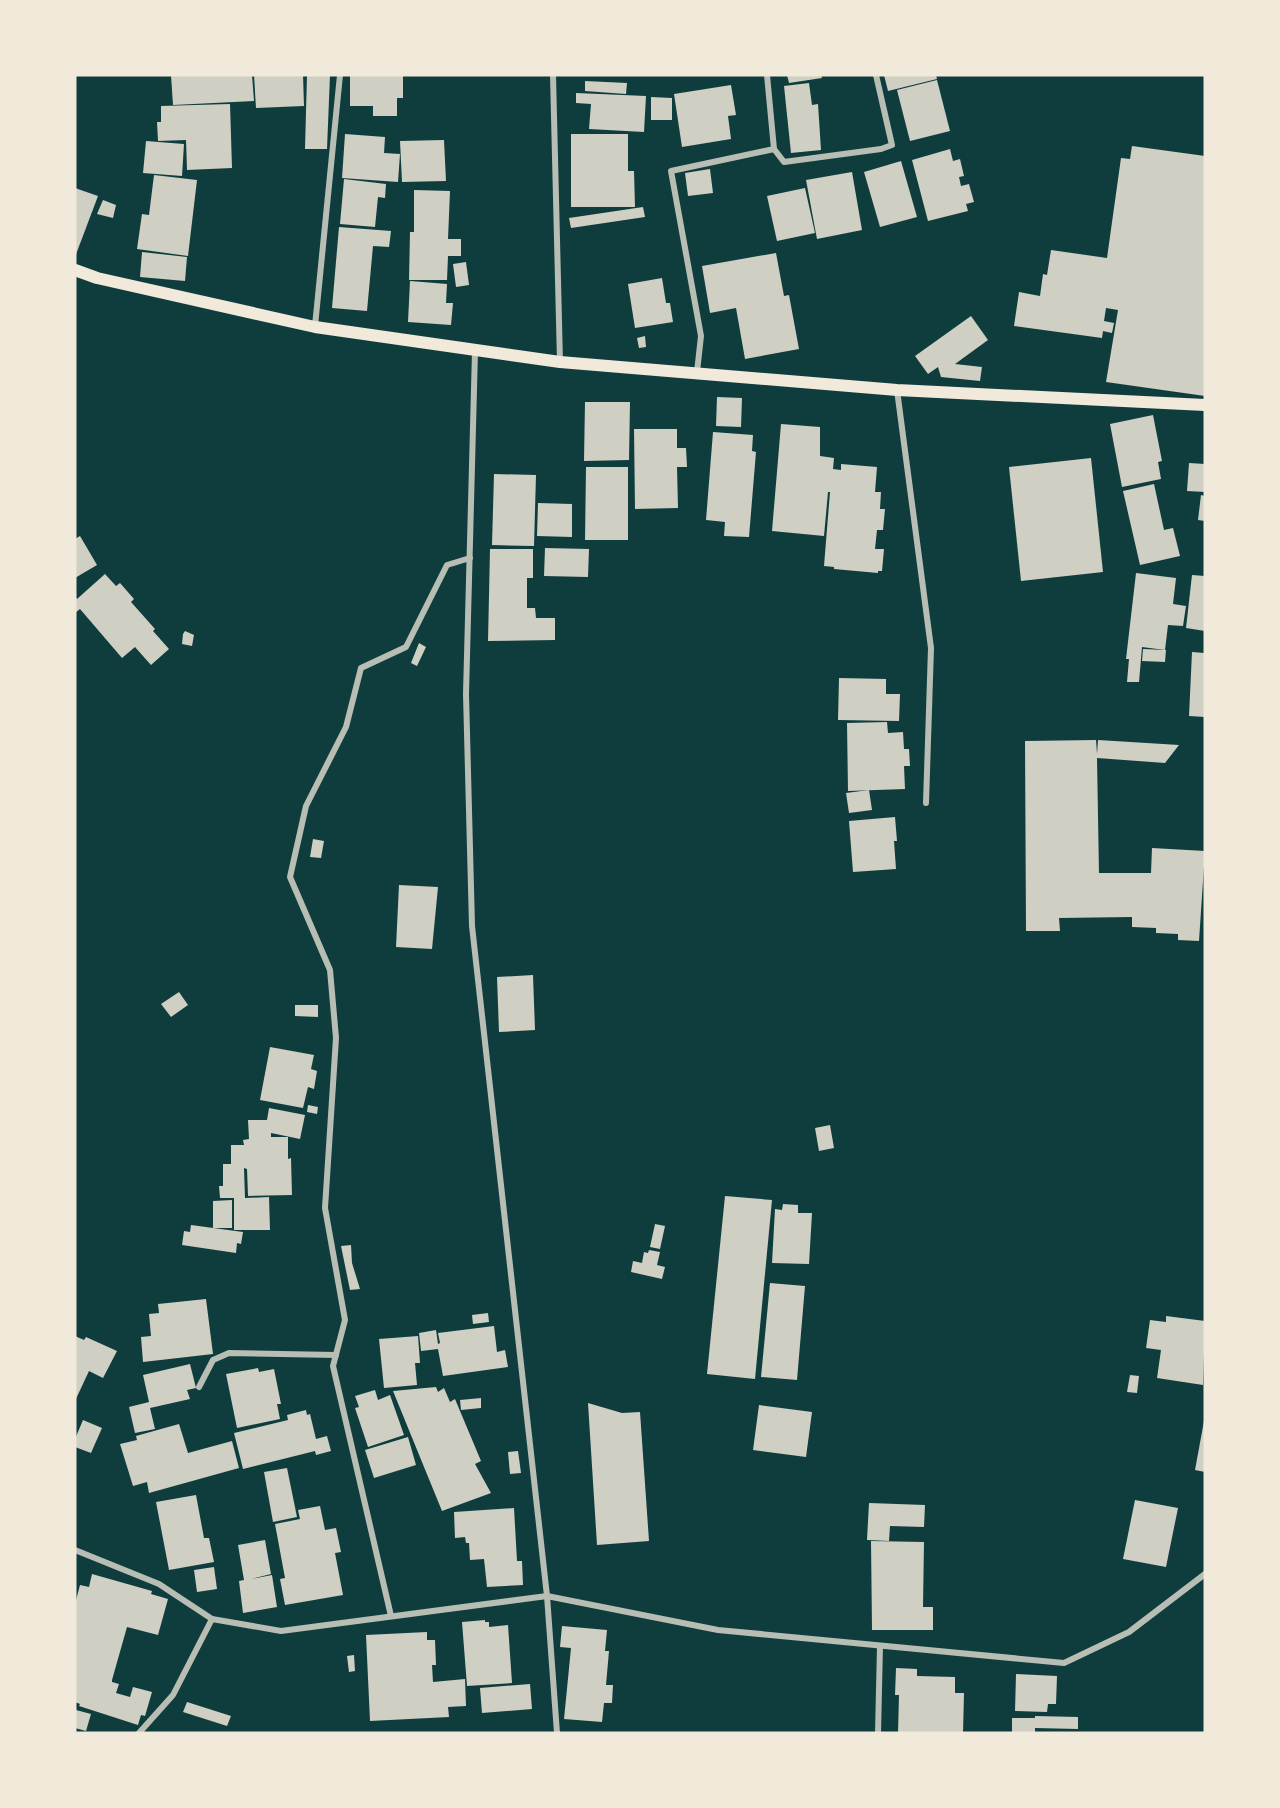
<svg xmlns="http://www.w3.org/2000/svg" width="1280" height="1808" font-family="Figtree,sans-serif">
  <rect width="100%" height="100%" fill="#0f3d3e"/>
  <g fill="#cfcfc3">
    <path d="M171 75H252L254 101 173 105Z"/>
    <path d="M254 75H303L304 106 256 108Z"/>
    <path d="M307 75H330L327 149H305Z"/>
    <path d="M350 75H403V98H397V116H373V106H350Z"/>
    <path d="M787 75H821L822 78 789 83Z"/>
    <path d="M884 75H936L937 79 888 91Z"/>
    <path d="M937 80 950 131 910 141 897 90Z"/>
    <path d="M585 81 627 83 626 94 585 91Z"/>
    <path d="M809 83 812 105 818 104 821 150 791 153 784 86Z"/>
    <path d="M731 85 736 115 728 116 731 139 682 147 674 94Z"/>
    <path d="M576 93 646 96 644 132 589 129 591 104 576 103Z"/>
    <path d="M651 97 672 98V120H651Z"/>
    <path d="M230 104 232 168 187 170 186 140 158 141 157 122H161V106Z"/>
    <path d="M345 134 385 137 384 153 400 154 398 182 342 178Z"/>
    <path d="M571 134H628V171H634L635 207H571Z"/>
    <path d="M444 140 446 181 402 182 400 141Z"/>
    <path d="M146 141 184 144 182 176 143 173Z"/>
    <path d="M1132 146 1205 156V396L1106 382 1118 310 1106 308 1104 321 1114 323 1112 333 1103 331 1102 338 1014 326 1019 292 1040 296 1043 274 1047 275 1051 250 1107 258 1121 158 1130 159Z"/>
    <path d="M950 149 953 161 960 159 964 176 959 177 961 186 969 184 974 202 966 204 968 211 928 221 912 160Z"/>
    <path d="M901 161 917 217 880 227 864 172Z"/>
    <path d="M710 169 713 193 688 196 685 173Z"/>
    <path d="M852 172 862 230 817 239 806 180Z"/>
    <path d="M154 175 197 180 188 256 137 249 142 214 149 215Z"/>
    <path d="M344 179 386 184 385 198 378 197 375 227 340 224Z"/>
    <path d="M75 188 98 196 75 257Z"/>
    <path d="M805 188 815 233 777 241 767 196Z"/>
    <path d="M414 190 450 191 448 239H461V256H448L447 280H409L410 232H414Z"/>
    <path d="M103 200 116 205 113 218 97 214Z"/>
    <path d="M643 207 645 217 571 228 569 218Z"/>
    <path d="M339 227 391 231 389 247 373 246 367 311 332 308Z"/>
    <path d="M142 252 187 257 185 281 140 277Z"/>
    <path d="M776 253 784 296 789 295 799 349 745 359 736 308 710 313 702 266Z"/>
    <path d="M466 262 469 285 456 287 453 264Z"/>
    <path d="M662 278 666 303H670L673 322 635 328 628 284Z"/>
    <path d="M410 281 447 284 446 303H453L451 325 408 322Z"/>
    <path d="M971 316 988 340 955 364 982 367 980 381 941 377 938 367 928 374 915 356Z"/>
    <path d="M645 336 646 347 639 348 637 338Z"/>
    <path d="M717 397 742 398 741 427 716 426Z"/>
    <path d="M585 402H630L629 460 584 461Z"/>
    <path d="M1153 415 1162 461 1158 462 1161 479 1122 487 1110 424Z"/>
    <path d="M781 424 820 427V456L834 458 833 469 841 470V464L877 467 875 492H881L880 509H885L883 530H877L875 549H884L882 571H878V573L834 569V567L824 566 830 492H828L824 536 772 531Z"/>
    <path d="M634 429H677V448H686L687 467H677L678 508 635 509Z"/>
    <path d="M713 432 753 435 752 451 756 452 749 537 724 536 725 522 706 520Z"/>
    <path d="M1091 458 1103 572 1021 581 1009 467Z"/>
    <path d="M1189 463 1205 464V492L1187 491Z"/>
    <path d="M586 467H628V540H585Z"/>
    <path d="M494 474 536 475 534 546 492 545Z"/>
    <path d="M1154 484 1164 530 1173 528 1180 556 1140 565 1123 491Z"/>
    <path d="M1201 495 1205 496V521L1198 520Z"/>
    <path d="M538 503 572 504V537L537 536Z"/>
    <path d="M80 536 97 565 75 578V539Z"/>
    <path d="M545 548 589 549 588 577 544 576Z"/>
    <path d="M490 549H533V578H527V608H535L536 618H555V640L488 641Z"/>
    <path d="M1136 573 1176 578 1173 604 1186 606 1183 626 1168 625 1165 650 1142 647 1139 682H1127L1129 659H1126Z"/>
    <path d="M105 574 116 586 120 583 134 599 131 602 155 629 153 631 169 649 151 665 135 647 122 658 80 609 75 613V596L77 599Z"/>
    <path d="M1192 575 1205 576V631L1186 628Z"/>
    <path d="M185 631 194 635 192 646 182 644 183 634Z"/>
    <path d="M419 643 426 647 417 666 411 663Z"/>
    <path d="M1143 649 1166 650 1165 662 1142 661Z"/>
    <path d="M1192 652 1205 653V717L1189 716Z"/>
    <path d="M839 678 886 679V694H900L899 721 838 720Z"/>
    <path d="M887 722 888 733 903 732 904 749H909L910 766H904L905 789 848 791 847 723Z"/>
    <path d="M1096 740 1097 754 1098 740 1179 745 1165 763 1097 758 1099 873H1151L1152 848 1205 851 1199 941 1178 940V934L1156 933V928L1132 927V917L1059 918 1060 931H1026L1025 741Z"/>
    <path d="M869 790 872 810 849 813 846 793Z"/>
    <path d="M895 817 897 841H894L896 869 853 872 849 821Z"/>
    <path d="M313 839 324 841 321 858 310 857Z"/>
    <path d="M399 885 438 887 432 949 396 947Z"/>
    <path d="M533 975 535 1030 499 1032 497 977Z"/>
    <path d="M179 992 188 1005 171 1017 161 1004Z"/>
    <path d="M295 1005H318V1017L295 1016Z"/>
    <path d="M270 1047 314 1055 311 1069 317 1071 314 1089 308 1087 303 1108 260 1100Z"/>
    <path d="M308 1105 318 1107 317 1114 307 1112Z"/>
    <path d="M269 1108 305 1115 300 1139 271 1133V1137H288V1159L291 1158 292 1195 248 1196 247 1169 244 1168 245 1198 269 1197 270 1230H234V1198H220L219 1186H223V1164H231V1145H244L243 1140 249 1139 248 1120H267Z"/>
    <path d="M830 1125 834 1148 819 1151 815 1128Z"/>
    <path d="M725 1196 772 1200 755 1379 707 1374Z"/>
    <path d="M232 1200V1228H213V1201Z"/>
    <path d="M783 1204 798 1205V1213H812L809 1264 772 1263 775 1209 782 1210Z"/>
    <path d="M655 1224 665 1226 660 1249 650 1247Z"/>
    <path d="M191 1225 243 1232 241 1244 237 1243 236 1253 182 1245 184 1231 190 1232Z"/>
    <path d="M351 1245 352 1263 360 1289 350 1290 341 1246Z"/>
    <path d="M649 1250 660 1252 657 1265 665 1267 662 1279 631 1272 633 1261 642 1263 644 1252 648 1253Z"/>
    <path d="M770 1283 805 1286 797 1380 761 1377Z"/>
    <path d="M206 1299 213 1354 143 1362 141 1337 151 1336 149 1314 159 1313 158 1304Z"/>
    <path d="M488 1313 489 1322 473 1324 472 1315Z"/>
    <path d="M1166 1316 1205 1321 1203 1385 1157 1378 1161 1350 1146 1348 1150 1320 1166 1322Z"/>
    <path d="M494 1326 497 1352 505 1350 508 1367 443 1376 438 1349 421 1351 419 1333 436 1330 438 1344 440 1343 438 1333Z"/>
    <path d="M75 1336 84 1340 86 1337 117 1351 103 1378 89 1371 75 1401Z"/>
    <path d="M418 1336 420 1363H415L417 1385 384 1388 379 1339Z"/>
    <path d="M190 1364 196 1388 187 1390 190 1399 150 1408 155 1429 135 1433 129 1407 149 1402 143 1375Z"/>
    <path d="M258 1368 259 1372 274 1369 281 1404H277L280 1419 237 1428 226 1374Z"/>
    <path d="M1130 1375 1139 1376 1137 1393 1127 1392Z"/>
    <path d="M436 1387 438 1392 444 1388 450 1402 455 1399 481 1461 475 1464 491 1493 442 1511 393 1391Z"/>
    <path d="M375 1390 378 1400 390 1395 404 1435 368 1447 355 1408 359 1407 355 1396Z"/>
    <path d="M481 1398V1408L461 1410 460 1400Z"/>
    <path d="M588 1403 622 1413 640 1412 649 1541 597 1545Z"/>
    <path d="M759 1405 812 1412 806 1457 753 1450Z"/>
    <path d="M306 1410 307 1415 310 1414 316 1439 327 1436 331 1451 316 1455 315 1451 243 1469 234 1433 288 1420 287 1415Z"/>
    <path d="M83 1420 102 1428 91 1453 75 1447V1439Z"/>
    <path d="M1204 1421H1205V1472L1195 1470Z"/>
    <path d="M179 1424 188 1453 232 1441 239 1468 149 1493 147 1482 133 1486 120 1444 137 1440 136 1436Z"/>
    <path d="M408 1437 416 1465 374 1478 365 1450Z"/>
    <path d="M518 1451 521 1473 510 1474 508 1452Z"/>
    <path d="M287 1468 297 1517 273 1522 264 1472Z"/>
    <path d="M196 1495 204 1538H209L214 1562 169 1570 156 1502Z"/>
    <path d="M1135 1500 1178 1508 1166 1567 1123 1559Z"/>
    <path d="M869 1503 925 1505 924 1527 890 1526 889 1541 867 1540Z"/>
    <path d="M320 1506 325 1530 336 1528 341 1552 335 1553 343 1595 285 1605 280 1579 285 1578 275 1524 300 1519 298 1510Z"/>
    <path d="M514 1508 517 1561H522L523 1585 487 1587 484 1559 470 1560 469 1543H466L465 1537 455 1538 454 1512Z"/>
    <path d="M265 1540 271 1574 251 1579 272 1575 277 1607 243 1613 239 1581 244 1580 238 1545Z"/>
    <path d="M871 1541 924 1542 923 1607H933V1630H872Z"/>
    <path d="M214 1567 217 1589 197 1592 194 1570Z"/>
    <path d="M92 1574 152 1591 151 1594 168 1599 158 1635 127 1627 112 1680V1682L119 1684 116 1693 130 1697 133 1687 152 1692 145 1716 141 1715 138 1725 79 1706 80 1704 75 1702V1604L80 1585 89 1587Z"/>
    <path d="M485 1620V1622H489V1627L508 1625 512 1683 467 1686 462 1622Z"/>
    <path d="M562 1626 607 1630 605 1651H609L606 1685H613L612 1703H604L602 1722 564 1719 571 1648 560 1647Z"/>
    <path d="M427 1632V1640H435L436 1665H432L433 1682 465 1679 466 1706 448 1707 449 1717 370 1721 366 1635Z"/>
    <path d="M354 1655 355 1671 349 1672 347 1656Z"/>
    <path d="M896 1668 917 1669V1676L955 1677V1693H964L963 1733H898L899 1695H895Z"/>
    <path d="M1016 1674 1057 1676 1056 1704H1048L1047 1712 1015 1711Z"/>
    <path d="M530 1684 532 1709 482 1713 480 1688Z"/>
    <path d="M187 1702 231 1716 227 1726 183 1712Z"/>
    <path d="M76 1710 91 1714 86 1731 75 1728Z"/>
    <path d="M1035 1716 1078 1717V1729L1035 1728V1733H1012V1718H1035Z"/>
  </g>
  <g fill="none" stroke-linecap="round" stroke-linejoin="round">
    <g stroke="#b8beb3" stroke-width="6">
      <path d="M553 75 560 362"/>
      <path d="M774 149 784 162 881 149 892 145 876 75"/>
      <path d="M315 326 340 75"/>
      <path d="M475 351 466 694 472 926 547 1596 557 1733"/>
      <path d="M697 372 701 336 671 171 774 149 767 75"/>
      <path d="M897 390 931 648 926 803"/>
      <path d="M199 1387 213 1360 229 1353 336 1355"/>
      <path d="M75 1550 159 1584 212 1619"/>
      <path d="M391 1616 333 1366 345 1320 325 1208 336 1038 330 970 290 877 306 806 346 727 361 668 406 647 447 565 470 558"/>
      <path d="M139 1733 173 1695 212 1619 281 1631 547 1596 718 1630 1064 1663 1129 1632 1205 1574"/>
      <path d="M878 1733 880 1646"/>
    </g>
    <path stroke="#f1e9da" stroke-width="12" d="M75 270 97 278 315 327 560 362 897 390 1205 405"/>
  </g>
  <rect width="1280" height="1808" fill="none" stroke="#f1e9da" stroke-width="153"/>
</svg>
